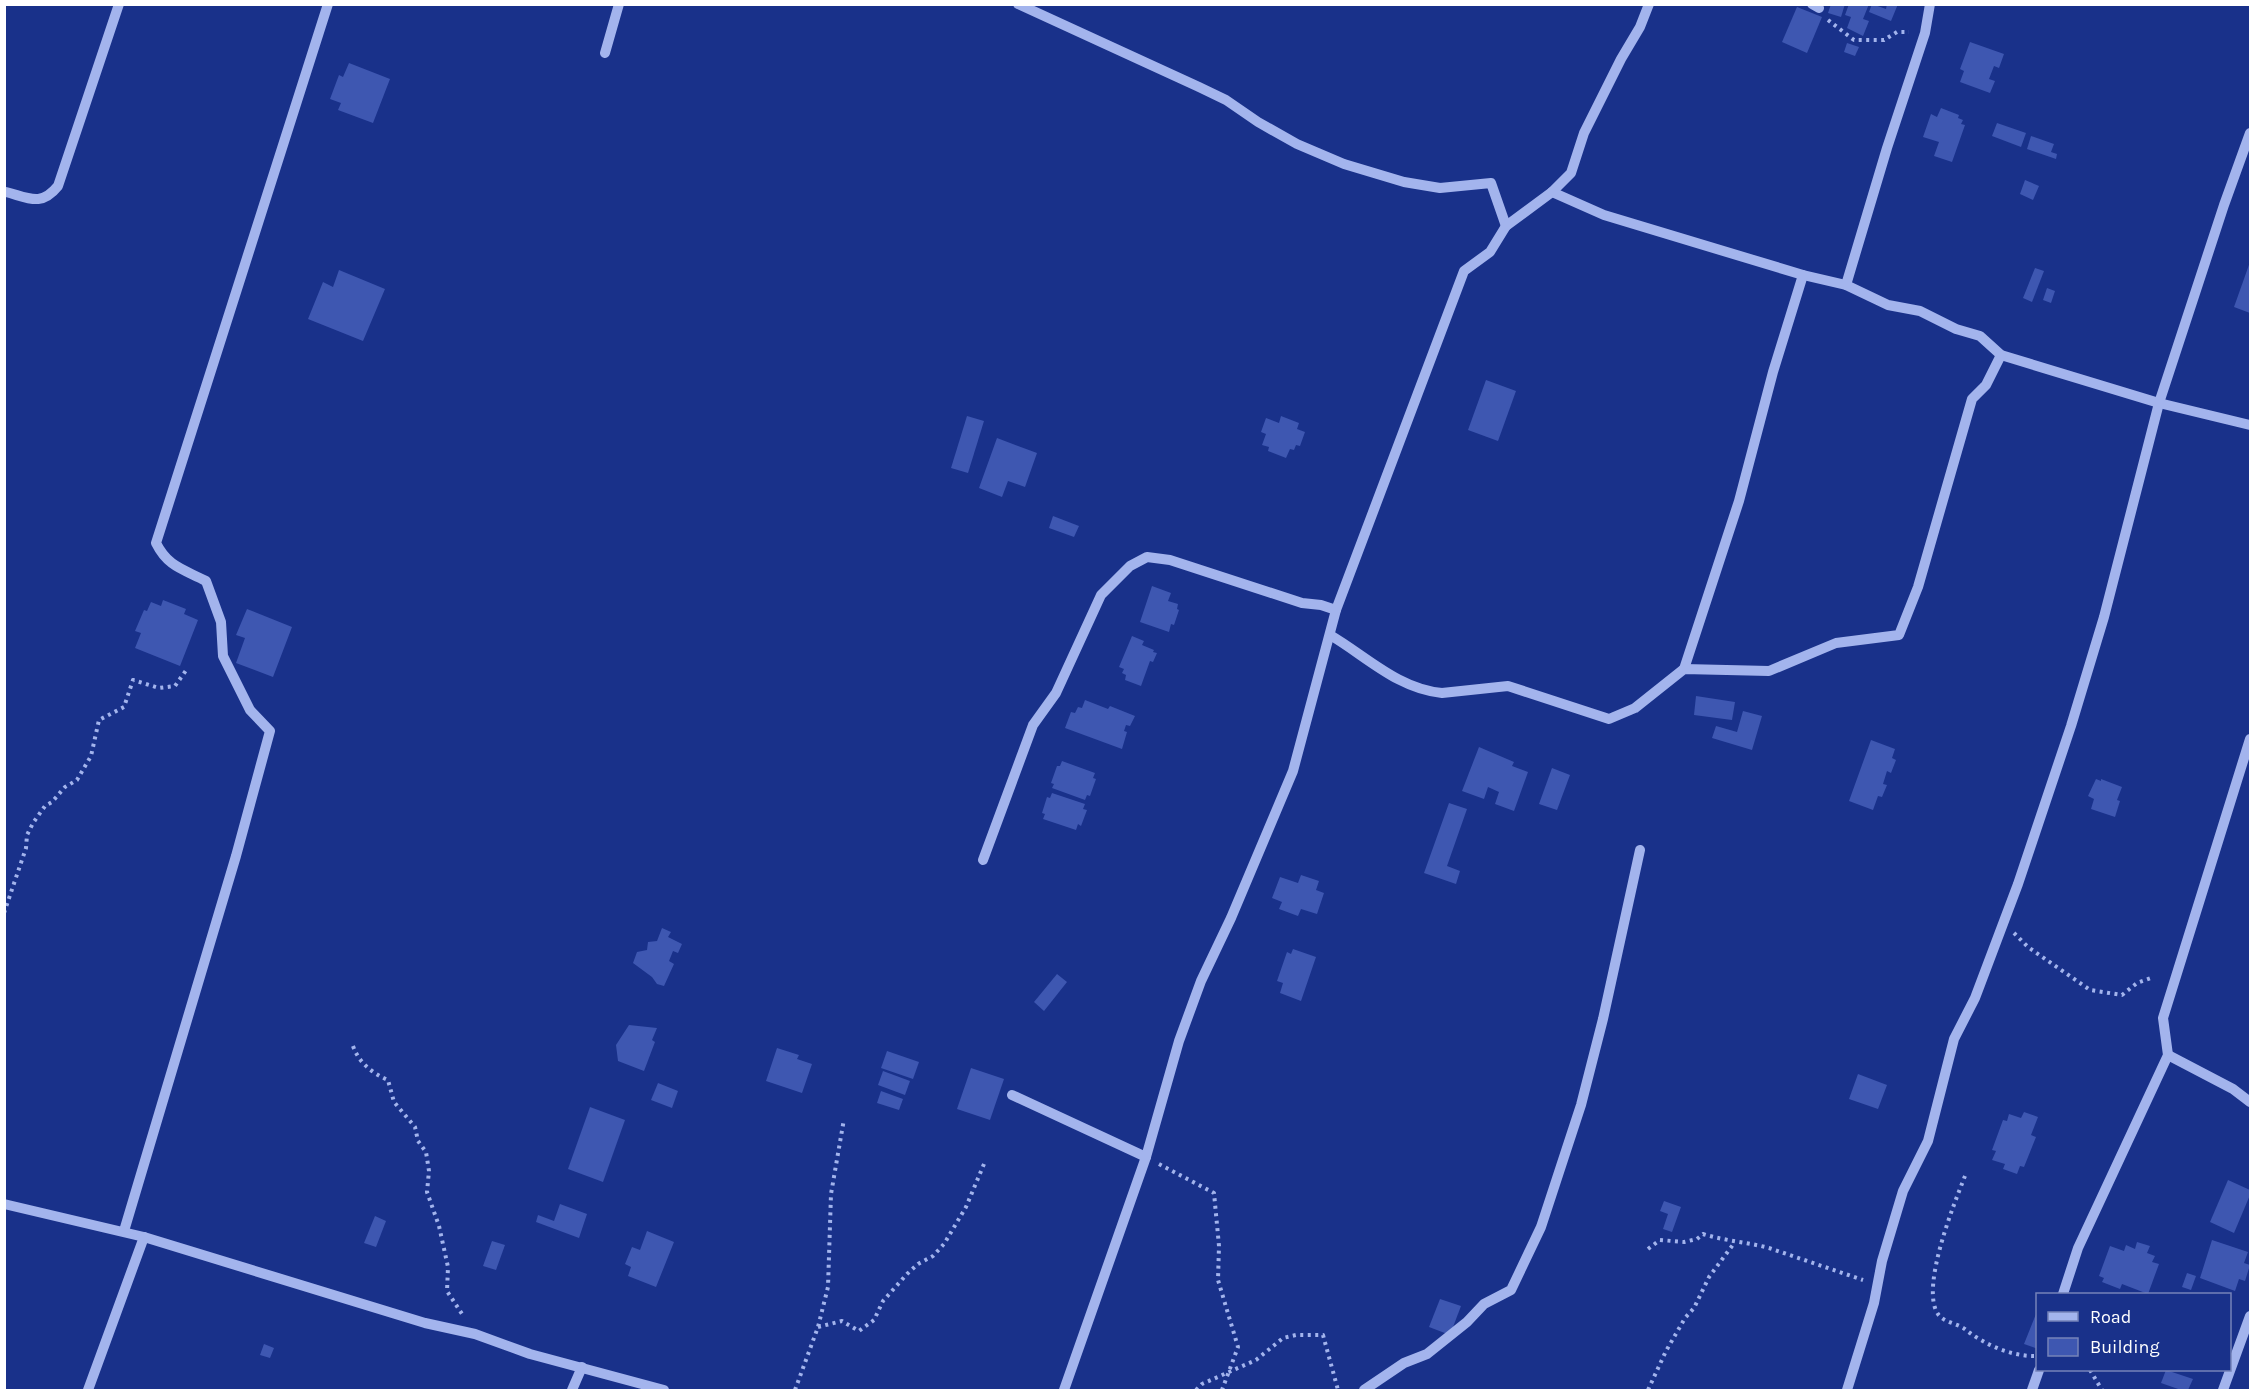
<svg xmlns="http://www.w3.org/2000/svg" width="2255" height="1395" font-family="Karla,sans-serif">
  <rect width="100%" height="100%" fill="#19318a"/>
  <g fill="#3e57b1">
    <path d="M1831 4H1845L1841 17 1828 13Z"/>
    <path d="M1849 4H1869L1863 19 1869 21 1863 36 1847 28 1851 17 1845 15Z"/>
    <path d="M1872 4 1886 9 1887 4H1898L1891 21 1869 12Z"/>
    <path d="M1797 7 1822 17 1807 53 1782 42Z"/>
    <path d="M1970 42 2004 54 1999 68 1994 66 1989 79 1995 81 1990 93 1960 82 1964 71 1960 69Z"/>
    <path d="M1847 43 1859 47 1855 56 1844 52Z"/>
    <path d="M349 63 390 79 373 123 338 110 341 103 330 99 339 75 343 77Z"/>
    <path d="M1941 108 1959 115 1958 118 1963 120 1961 124 1965 125 1952 162 1934 156 1939 142 1923 137 1931 114 1937 117Z"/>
    <path d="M1997 123 2026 133 2021 147 1992 136Z"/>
    <path d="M2031 136 2054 144 2051 152 2057 154 2056 159 2027 149Z"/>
    <path d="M2025 180 2039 186 2033 200 2020 194Z"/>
    <path d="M2250 262V313L2234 307Z"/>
    <path d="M2035 268 2044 271 2032 302 2023 298Z"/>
    <path d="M339 270 385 289 363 341 308 319 323 282 333 287Z"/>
    <path d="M2047 288 2055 291 2051 303 2043 300Z"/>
    <path d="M1486 380 1516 391 1498 441 1468 430Z"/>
    <path d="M967 416 984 421 968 473 951 468Z"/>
    <path d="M1281 416 1299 423 1297 429 1305 432 1300 446 1296 445 1294 450 1290 449 1286 458 1268 451 1269 447 1262 445 1266 434 1261 432 1266 418 1279 423Z"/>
    <path d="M997 438 1037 453 1025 487 1008 481 1002 497 979 488Z"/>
    <path d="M1053 516 1079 526 1074 537 1049 528Z"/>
    <path d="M1152 586 1171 593 1168 601 1178 604 1177 609 1179 610 1174 625 1171 624 1169 632 1140 622Z"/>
    <path d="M163 600 186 609 184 614 198 620 180 666 135 648 141 633 135 631 144 610 147 611 151 602 161 606Z"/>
    <path d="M247 609 292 627 273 677 236 663 245 638 236 635Z"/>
    <path d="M1132 636 1144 641 1142 645 1154 650 1153 652 1157 653 1153 662 1150 661 1141 686 1125 680 1126 675 1122 673 1124 669 1119 667Z"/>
    <path d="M1696 696 1735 702 1732 720 1694 715Z"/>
    <path d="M1085 700 1108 709 1110 706 1135 716 1130 726 1126 725 1124 731 1127 732 1122 749 1065 728 1071 712 1075 713 1078 707 1082 708Z"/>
    <path d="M1743 711 1762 716 1752 750 1712 738 1716 726 1737 732Z"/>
    <path d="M1871 740 1895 749 1892 758 1896 760 1891 773 1887 771 1883 784 1887 785 1882 797 1878 796 1873 810 1849 801Z"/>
    <path d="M1479 747 1514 762 1512 766 1528 772 1514 811 1495 804 1499 792 1488 787 1484 799 1462 791Z"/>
    <path d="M1062 761 1095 773 1093 778 1096 779 1090 796 1087 795 1085 800 1052 788 1054 784 1051 783 1057 766H1060Z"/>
    <path d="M1552 768 1570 775 1557 810 1539 804Z"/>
    <path d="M2096 779 2101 781V779L2122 787 2117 800 2120 801 2115 817 2091 809 2094 799 2088 796Z"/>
    <path d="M1052 793 1085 804 1083 809 1087 810 1081 826 1078 824 1076 830 1043 819 1045 814 1042 813 1047 797 1050 798Z"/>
    <path d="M1449 803 1467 809 1447 866 1460 871 1456 884 1424 873Z"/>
    <path d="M1301 875 1319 881 1316 890 1324 893 1317 914 1301 909 1298 916 1279 909 1282 902 1272 898 1280 877 1298 883Z"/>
    <path d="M662 928 671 932 668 937 682 944 678 953 673 951 669 961 674 964 664 986 657 984 652 977 633 963 637 952 647 950 648 942 657 941Z"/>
    <path d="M1293 949 1316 957 1301 1001 1280 993 1283 983 1277 981 1287 952 1291 954Z"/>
    <path d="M1057 974 1067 982 1044 1011 1034 1002Z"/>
    <path d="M629 1025 657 1028 652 1040 655 1042 644 1071 618 1061 616 1045Z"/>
    <path d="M777 1048 799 1055 797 1059 812 1064 802 1093 766 1081Z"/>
    <path d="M887 1051 919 1062 913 1079 881 1068Z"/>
    <path d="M971 1068 1004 1079 990 1120 957 1109Z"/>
    <path d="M883 1071 910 1081 905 1095 878 1085Z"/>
    <path d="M1858 1074 1887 1085 1878 1109 1849 1099Z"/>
    <path d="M658 1083 678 1091 672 1108 651 1100Z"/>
    <path d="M881 1091 903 1099 899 1110 877 1103Z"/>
    <path d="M590 1107 625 1120 603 1182 568 1169Z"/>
    <path d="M2024 1112 2038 1117 2031 1135 2036 1137 2024 1167 2020 1166 2017 1174 2003 1169 2005 1164 1992 1160 1996 1151 1992 1150 2003 1120 2007 1121 2009 1114 2021 1118Z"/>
    <path d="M2228 1180 2250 1190V1195L2234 1233 2210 1222Z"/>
    <path d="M1664 1201 1681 1207 1672 1232 1663 1229 1668 1214 1660 1211Z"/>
    <path d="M560 1204 587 1214 579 1238 536 1222 538 1215 554 1221Z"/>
    <path d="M375 1216 386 1221 376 1247 364 1243Z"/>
    <path d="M647 1231 674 1242 656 1287 628 1276 631 1267 625 1264 632 1247 640 1250Z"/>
    <path d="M2212 1240 2248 1252 2244 1263 2250 1265 2245 1281 2239 1279 2235 1291 2200 1278Z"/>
    <path d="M492 1241 505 1245 496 1270 483 1266Z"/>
    <path d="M2137 1242 2150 1246 2147 1253 2155 1256 2152 1262 2159 1264 2148 1294 2122 1284 2120 1289 2102 1282 2104 1278 2099 1276 2110 1246 2124 1251 2126 1245 2135 1249Z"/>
    <path d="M2187 1273 2196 1276 2191 1290 2182 1287Z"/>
    <path d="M1440 1299 1461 1306 1450 1335 1429 1327Z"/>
    <path d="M2038 1309V1349L2024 1344Z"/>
    <path d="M264 1344 274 1348 270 1358 260 1355Z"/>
    <path d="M2166 1370 2193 1379 2188 1390H2181L2161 1383Z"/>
  </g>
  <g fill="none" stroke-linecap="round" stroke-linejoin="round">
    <g stroke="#a3b4ed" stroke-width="4" stroke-dasharray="3 4.5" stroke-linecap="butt">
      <path d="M1828 20 1854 40H1884L1897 32H1909"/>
      <path d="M4 913 26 848 27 835 33 823 45 806 52 802 65 787 77 780 91 756 99 720 124 707 133 680 159 688 175 686 187 669"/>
      <path d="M2014 933 2028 947 2090 990 2122 995 2137 983 2154 977"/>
      <path d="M353 1046C359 1063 372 1073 388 1080L394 1102 415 1127 418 1141 426 1152 429 1171 427 1192 439 1226 448 1267 447 1291 464 1317"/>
      <path d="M1159 1164 1214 1193 1219 1246 1218 1280 1238 1347 1222 1390"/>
      <path d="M1965 1176C1954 1204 1920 1288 1938 1314 1944 1323 1958 1323 1966 1330 1984 1344 2010 1356 2034 1356"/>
      <path d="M1648 1249 1660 1240 1684 1242 1697 1239 1703 1234C1725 1241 1747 1242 1769 1248L1863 1280"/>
      <path d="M818 1327 842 1321 859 1331 874 1320 883 1301 907 1274 918 1264 933 1256 944 1244 966 1207 984 1164"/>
      <path d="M2090 1370 2102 1390"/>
      <path d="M795 1390 818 1327 828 1287 831 1194 844 1119"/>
      <path d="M1196 1390 1202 1384 1256 1360 1283 1338 1296 1335H1323L1338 1390"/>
      <path d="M1648 1390 1666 1351 1685 1318 1694 1308 1709 1277 1735 1242"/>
    </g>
    <g stroke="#a3b4ed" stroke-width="10">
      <path d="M1018 4 1199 87 1226 100 1258 122 1297 144 1344 164 1404 182 1440 188 1491 183 1506 226"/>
      <path d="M1812 4 1819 8"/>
      <path d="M605 53 619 4"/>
      <path d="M6 192C29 198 41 207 58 186L119 4"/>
      <path d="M1552 192 1604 215 1803 275 1846 285 1888 305 1920 311 1956 329 1980 336 2001 355 2159 403 2250 425"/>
      <path d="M1846 285 1887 148 1925 33 1930 4"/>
      <path d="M1330 635C1366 656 1398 689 1442 693L1508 686 1609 719 1635 708 1684 669 1769 671 1836 643 1899 635 1918 587 1972 399 1986 385 2001 355"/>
      <path d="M1684 669 1739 501 1773 372 1803 275"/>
      <path d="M983 860 1033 725 1056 693 1101 595 1130 566 1147 557 1170 560 1302 603 1321 605 1336 610"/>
      <path d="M2168 1055 2233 1089 2250 1102"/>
      <path d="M1012 1095 1146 1157"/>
      <path d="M4 1204 144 1237 425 1323 475 1334 530 1354 664 1390"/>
      <path d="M124 1231 236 856 270 731 250 710 223 656 221 622 206 581C183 569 168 567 156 543L328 4"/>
      <path d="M2063 1294 2078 1248 2168 1055 2163 1018 2250 739"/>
      <path d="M88 1390 144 1237"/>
      <path d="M572 1390 582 1367"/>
      <path d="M1064 1390 1146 1157 1179 1041 1201 981 1231 918 1293 771 1336 610 1464 271 1490 252 1506 226 1552 192 1571 173 1584 133 1621 59 1640 27 1649 4"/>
      <path d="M1364 1390 1404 1363 1427 1354 1467 1322 1484 1304 1511 1290 1541 1227 1581 1105 1603 1019 1640 850"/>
      <path d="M1847 1390 1874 1303 1882 1261 1903 1191 1928 1141 1954 1039 1975 998 2018 884 2071 726 2104 617 2159 403 2224 205 2250 133"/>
      <path d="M2032 1390 2039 1370"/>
      <path d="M2223 1390 2250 1316"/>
    </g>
  </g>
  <rect width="2255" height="1395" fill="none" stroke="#ffffff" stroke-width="12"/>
  <rect x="2036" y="1293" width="195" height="78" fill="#19318a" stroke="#7583b9" stroke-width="1.5"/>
  <rect x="2048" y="1312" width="30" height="9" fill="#a3b4ed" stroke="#7583b9" stroke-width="1.5"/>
  <text x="2090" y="1323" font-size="18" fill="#ffffff">Road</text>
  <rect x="2048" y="1338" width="30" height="18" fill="#3e57b1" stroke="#7583b9" stroke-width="1.5"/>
  <text x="2090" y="1353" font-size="18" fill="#ffffff">Building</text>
</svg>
